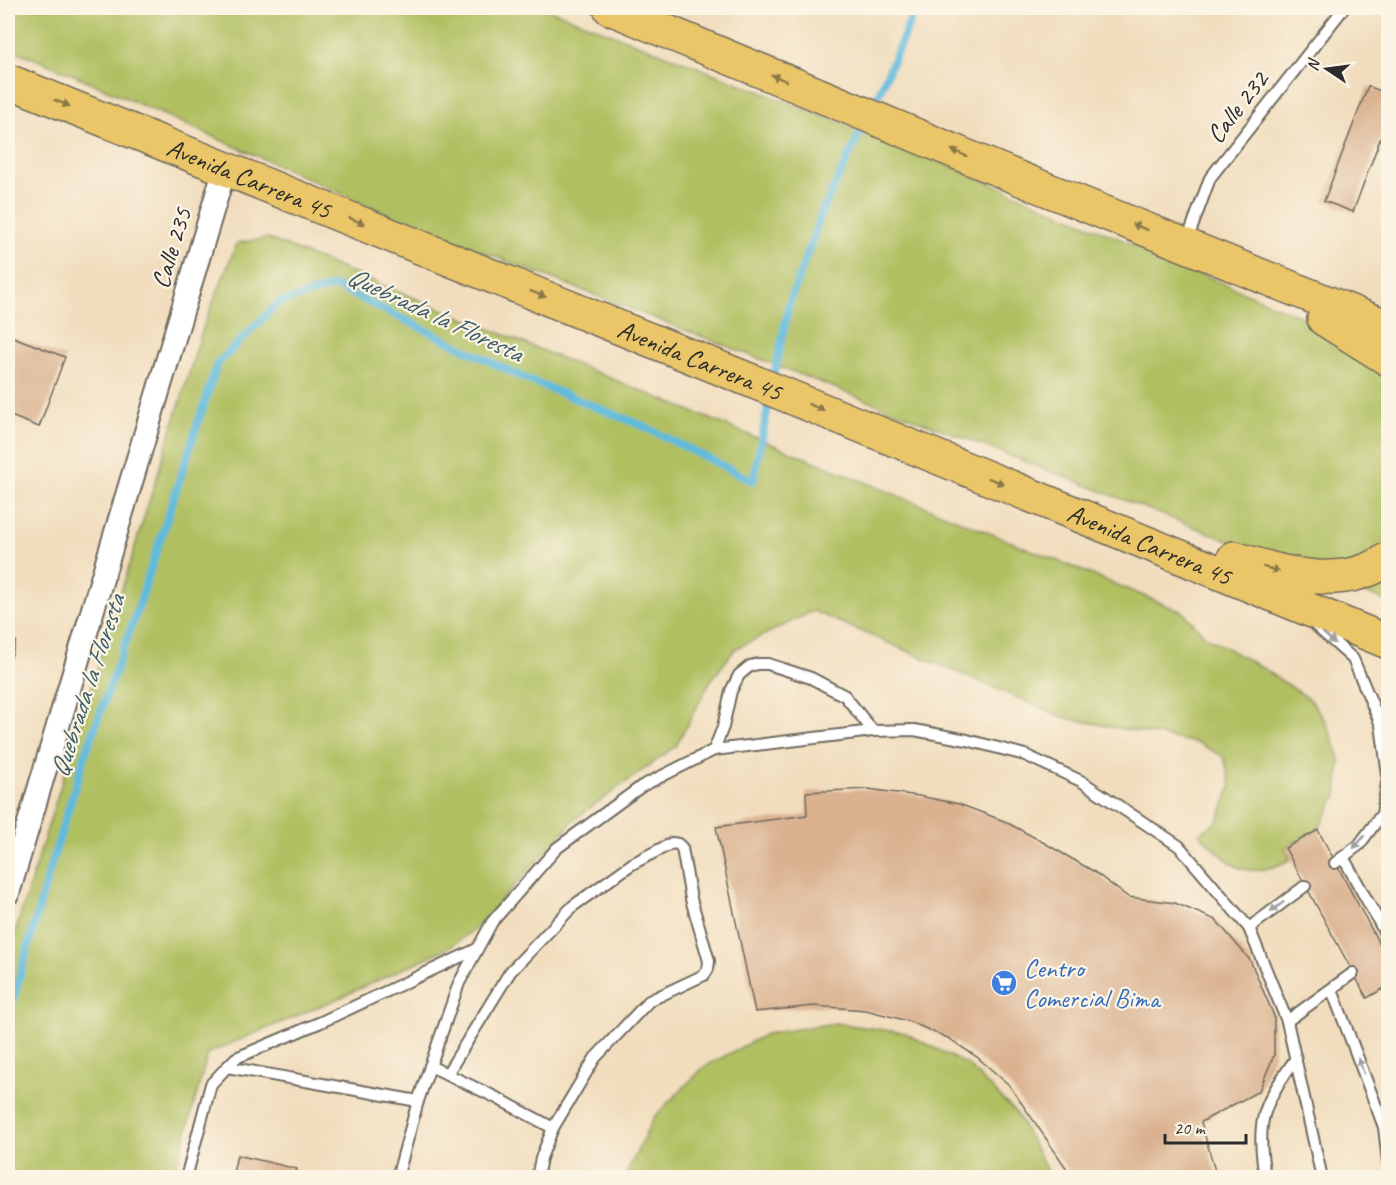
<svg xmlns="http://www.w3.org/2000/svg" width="1396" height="1185" font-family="Caveat,sans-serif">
  <rect width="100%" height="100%" fill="#fcf5e5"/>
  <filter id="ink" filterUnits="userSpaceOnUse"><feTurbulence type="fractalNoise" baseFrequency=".0167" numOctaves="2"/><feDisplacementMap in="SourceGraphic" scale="12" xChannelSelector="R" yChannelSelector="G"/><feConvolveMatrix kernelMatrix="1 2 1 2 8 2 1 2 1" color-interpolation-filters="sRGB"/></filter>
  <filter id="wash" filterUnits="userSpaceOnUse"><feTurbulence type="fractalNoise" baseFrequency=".008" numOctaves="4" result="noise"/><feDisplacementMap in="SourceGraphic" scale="24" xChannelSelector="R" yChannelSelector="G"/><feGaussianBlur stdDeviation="1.35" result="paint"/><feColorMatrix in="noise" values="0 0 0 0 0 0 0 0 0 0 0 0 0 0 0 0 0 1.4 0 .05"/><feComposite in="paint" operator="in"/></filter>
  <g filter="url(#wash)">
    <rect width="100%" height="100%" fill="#f1ddbd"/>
    <g fill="#b0bf61" stroke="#6e7546" stroke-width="1.5">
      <path d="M8 8H545L944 163 1329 329 1388 353V602L406 222 60 69 8 48Z"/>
      <path d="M267 238 1183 612 1205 636 1264 669 1311 700 1327 724 1340 759 1337 796 1318 830 1285 848 1290 859C1276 868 1253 875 1236 866 1223 859 1211 844 1199 834L1218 821 1231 786 1224 757 1198 743 1065 718 813 611 735 649 710 682 676 746 575 819 476 928 450 947 337 999 208 1053 174 1177H8V955L204 325 237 243Z"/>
      <path d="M835 1023 905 1033 968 1065 1017 1114 1050 1177 624 1178 654 1117 704 1067 766 1034Z"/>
    </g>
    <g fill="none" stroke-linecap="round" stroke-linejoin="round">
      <g stroke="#5fbadd" stroke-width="8">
        <path d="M872 109 916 8"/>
        <path d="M773 381 789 304 822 212 866 120"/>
        <path d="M8 1018 51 865 85 755 137 611 217 364 278 303 335 286 526 379 643 426 753 481 770 397"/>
      </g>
    </g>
    <g id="blocks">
      <g fill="#dab290">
        <path d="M1368 86 1388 94V118L1353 212 1324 201Z"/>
        <path d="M8 335 65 357 39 427 8 415Z"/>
        <path d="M8 638 16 641 8 667Z"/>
        <path d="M868 789 919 796 959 804 1004 821 1041 841 1093 871 1128 897 1175 903 1216 920 1250 960 1274 1016V1055L1259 1091 1201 1122 1217 1178H1068L1067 1169 1009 1085 977 1057 948 1038 908 1021 866 1010 814 1006 755 1012 716 827 807 815 806 792Z"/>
        <path d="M1318 830 1388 960V986L1367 998 1285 848Z"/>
        <path d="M237 1155 297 1169 294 1178H232Z"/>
        <path d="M833 1171 836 1177H816Z"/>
      </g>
    </g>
  </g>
  <g filter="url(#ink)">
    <use href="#blocks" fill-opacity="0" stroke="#70695e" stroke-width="1.5"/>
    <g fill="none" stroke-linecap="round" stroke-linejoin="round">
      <g stroke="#70695e" stroke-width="14">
        <g id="service">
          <path d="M1187 241 1210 178 1344 8"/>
          <path d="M1315 625 1353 659 1381 725 1388 775"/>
          <path d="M714 750 723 727 731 691 739 675 750 666 758 664H768L811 678 845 696 873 731"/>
          <path d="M1343 857 1388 938"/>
          <path d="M1335 863 1359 845 1382 814 1388 777"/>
          <path d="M1249 928 1305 886"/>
          <path d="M1332 990 1384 1127 1388 1162"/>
          <path d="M1287 1021 1353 973"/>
          <path d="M430 1066 497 1098 553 1128"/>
          <path d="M227 1067 236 1058 321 1022 477 949"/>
          <path d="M447 1074 510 972 573 906 632 864 672 843 678 844 682 848 691 899 709 961 708 969 704 975 649 1001 595 1058 553 1128 541 1158 537 1178"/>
          <path d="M186 1178 211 1084 227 1067 418 1101"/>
          <path d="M397 1178 418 1101 459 983 492 922 557 848 642 786 714 750 873 731 914 730 967 740 1025 755 1081 781 1179 846 1249 928 1287 1021 1322 1178"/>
          <path d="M1265 1178C1256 1118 1262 1107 1296 1058"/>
        </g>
      </g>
      <g stroke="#70695e" stroke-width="26">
        <path id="minor" d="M8 893 225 168"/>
      </g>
      <g stroke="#70695e" stroke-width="36">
        <g id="trunk">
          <path d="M610 8 1016 177 1388 327"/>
          <path id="s1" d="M8 81 742 377 1388 642"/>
          <path d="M1324 319 1388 359"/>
          <path d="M1234 558C1283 573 1342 592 1388 559"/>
        </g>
      </g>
      <use href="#service" stroke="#fff" stroke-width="10"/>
      <use href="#minor" stroke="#fff" stroke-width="22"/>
      <use href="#trunk" stroke="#ebc669" stroke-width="33"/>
    </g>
    <defs><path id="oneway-solid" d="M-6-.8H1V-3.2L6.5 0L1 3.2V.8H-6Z" transform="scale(1.5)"/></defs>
    <g fill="#8b784a">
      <use href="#oneway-solid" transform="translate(779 78) rotate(-157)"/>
      <use href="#oneway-solid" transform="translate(62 103) rotate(22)"/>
      <use href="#oneway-solid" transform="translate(959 153) rotate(-157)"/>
      <use href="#oneway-solid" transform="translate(357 221) rotate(22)"/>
      <use href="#oneway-solid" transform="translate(1140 227) rotate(-158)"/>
      <use href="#oneway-solid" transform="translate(538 294) rotate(22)"/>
      <use href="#oneway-solid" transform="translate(816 407) rotate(22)"/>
      <use href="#oneway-solid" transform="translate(996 481) rotate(22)"/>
      <use href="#oneway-solid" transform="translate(1271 569) rotate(15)"/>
    </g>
    <g fill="#a0a0a0">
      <use href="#oneway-solid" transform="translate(1329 638) rotate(41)"/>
      <use href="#oneway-solid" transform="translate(1359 842) rotate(132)"/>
      <use href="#oneway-solid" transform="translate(1277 907) rotate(143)"/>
      <use href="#oneway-solid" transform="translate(1361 1066) rotate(-111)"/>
    </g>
  </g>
  <defs>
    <g id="supermarket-disc" transform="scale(1.35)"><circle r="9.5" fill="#3f7fe0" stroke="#fcf5e5"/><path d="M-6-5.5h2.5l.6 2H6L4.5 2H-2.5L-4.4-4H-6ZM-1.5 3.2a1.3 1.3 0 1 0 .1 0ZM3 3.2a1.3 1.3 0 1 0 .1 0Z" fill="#fff"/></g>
  </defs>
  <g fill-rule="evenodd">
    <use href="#supermarket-disc" x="1004" y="983"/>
  </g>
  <g text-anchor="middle" stroke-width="4.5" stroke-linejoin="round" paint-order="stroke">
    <g font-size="26" fill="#2b2b2b" stroke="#fcf5e5">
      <text transform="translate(1237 107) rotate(-52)" y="9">Calle 232</text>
      <text dy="9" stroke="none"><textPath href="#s1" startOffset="260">Avenida Carrera 45</textPath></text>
      <text transform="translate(171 248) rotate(-73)" y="9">Calle 235</text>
      <text dy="9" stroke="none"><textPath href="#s1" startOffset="746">Avenida Carrera 45</textPath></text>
      <text dy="9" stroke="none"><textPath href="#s1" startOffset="1232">Avenida Carrera 45</textPath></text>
    </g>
    <g font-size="26" fill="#366cbe" stroke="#fcf5e5" text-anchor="start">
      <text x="1024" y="977">Centro<tspan x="1024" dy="30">Comercial Bima</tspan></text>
    </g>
    <g font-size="27" font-style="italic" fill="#3d5d69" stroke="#fcf5e5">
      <text transform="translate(435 314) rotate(25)" y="9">Quebrada la Floresta</text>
      <text transform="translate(87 686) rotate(-72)" y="9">Quebrada la Floresta</text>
    </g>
  </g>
  <rect width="1396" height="1185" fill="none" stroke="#fcf5e5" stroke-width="30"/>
  <g transform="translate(1327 69) rotate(283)" stroke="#fcf5e5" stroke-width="4.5" paint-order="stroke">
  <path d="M0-4.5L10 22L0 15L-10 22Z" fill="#2b2b2b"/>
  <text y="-9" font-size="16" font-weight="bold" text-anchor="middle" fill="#2b2b2b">N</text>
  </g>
  <path d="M1165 1134v9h81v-9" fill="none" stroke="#2b2b2b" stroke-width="3"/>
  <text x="1174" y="1134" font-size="18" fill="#2b2b2b" stroke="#fcf5e5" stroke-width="4.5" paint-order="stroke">20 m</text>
</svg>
